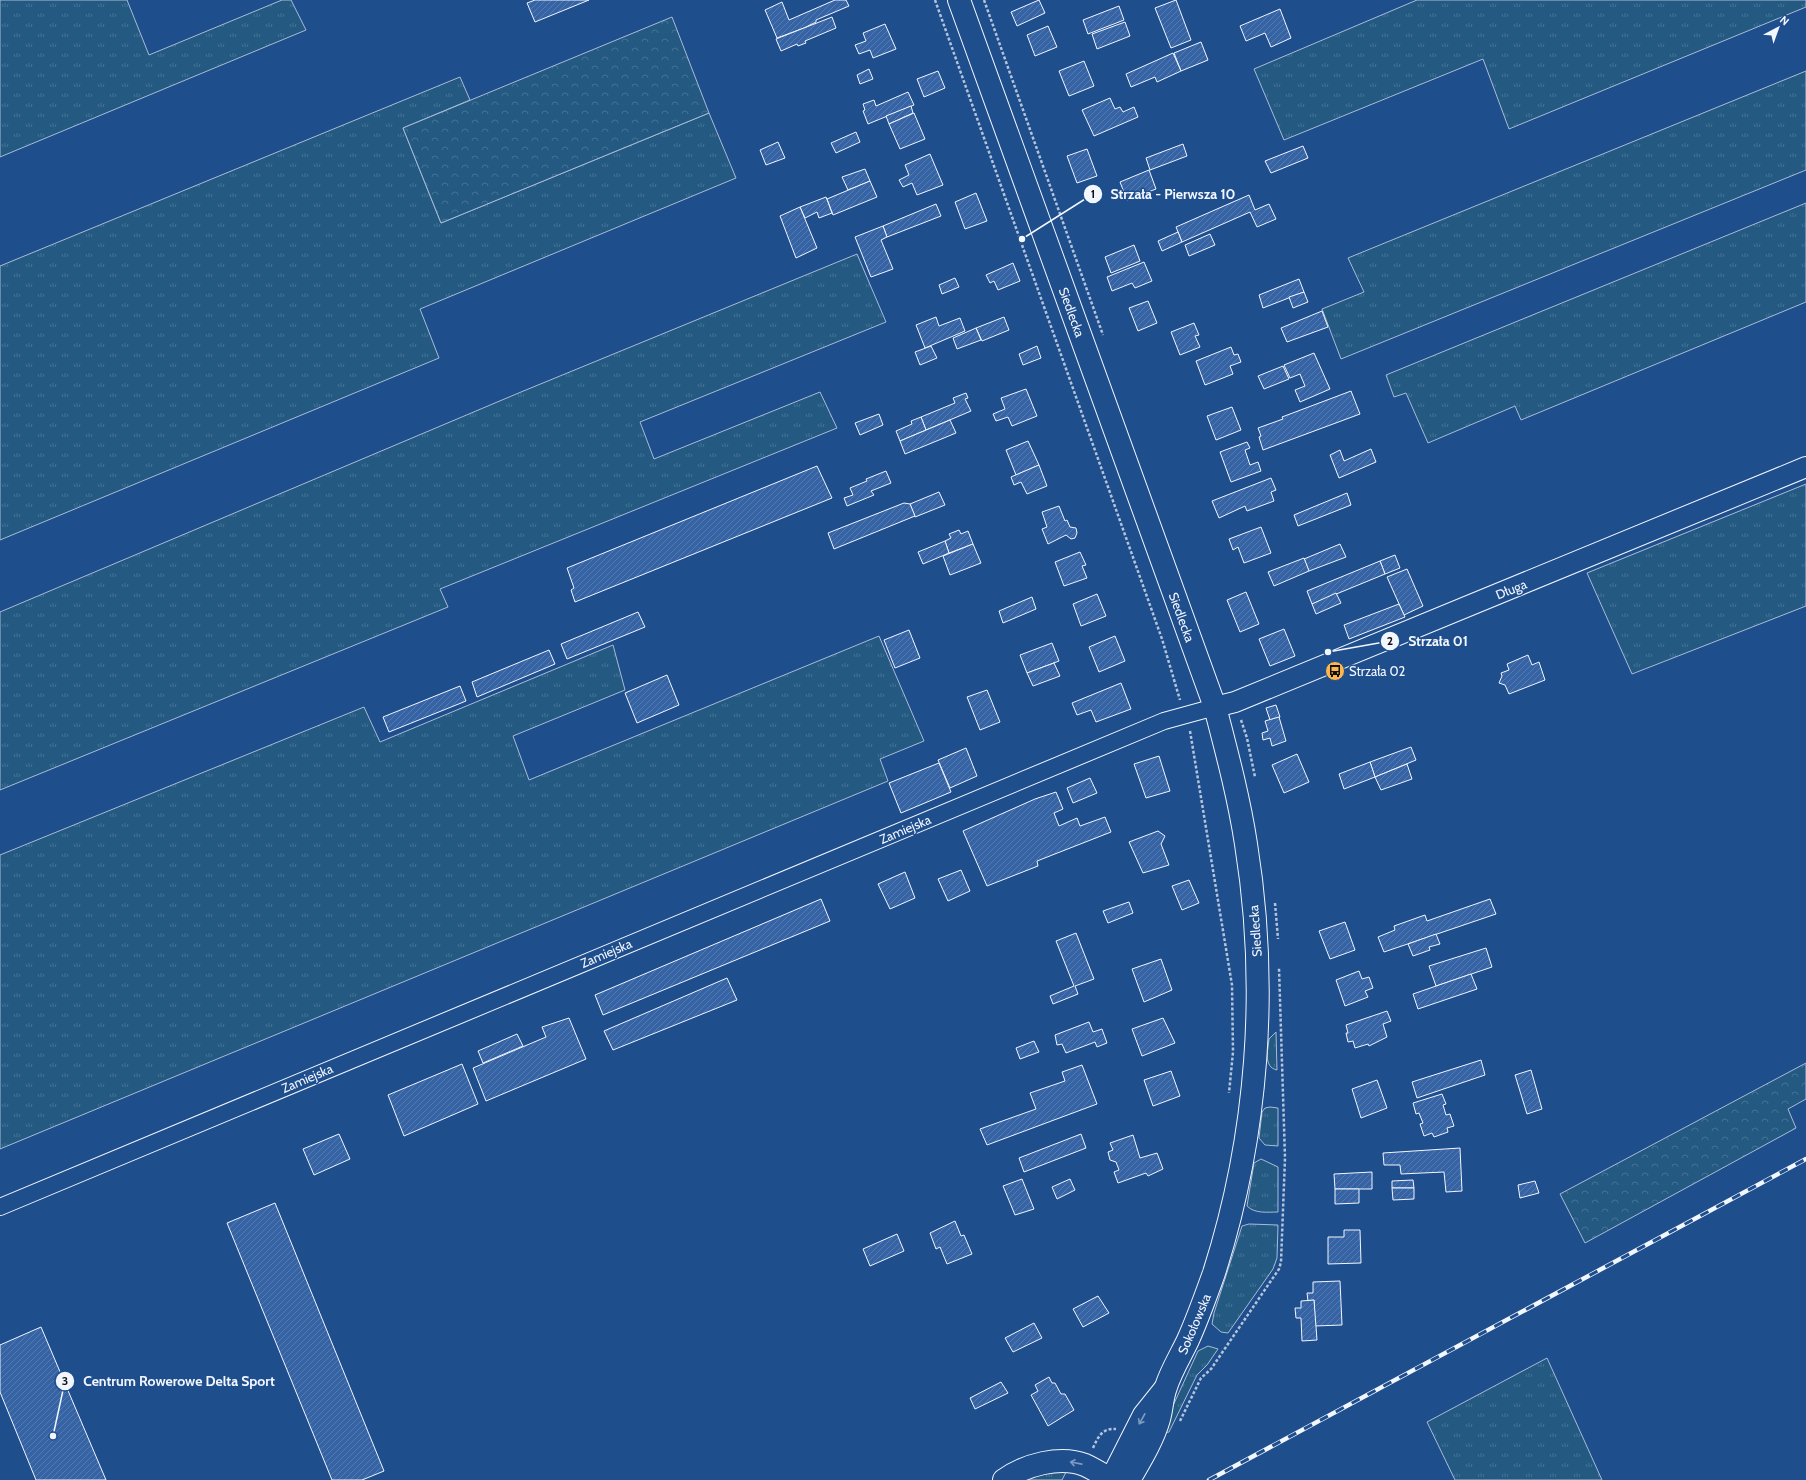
<svg xmlns="http://www.w3.org/2000/svg" width="1806" height="1480" font-family="Cabin,sans-serif">
  <defs>
    <pattern id="grass-tufts" width="24" height="20" patternUnits="userSpaceOnUse"><rect width="24" height="20" fill="#245a82"/><path d="M3 7l-1-3M5 7V3M7 7l1-3M15 17l-1-3M17 17v-4M19 17l1-3" fill="none" stroke="#447295"/></pattern>
    <pattern id="forest-crowns" width="20" height="18" patternUnits="userSpaceOnUse"><rect width="20" height="18" fill="#245a82"/><path d="M2 6a3 3 0 1 1 6 0M12 15a3 3 0 1 1 6 0" fill="none" stroke="#447295"/></pattern>
    <pattern id="building-hatch" width="6" height="6" patternUnits="userSpaceOnUse"><rect width="6" height="6" fill="#3563a3"/><path d="M-1 1l2-2M0 6l6-6M5 7l2-2" fill="none" stroke="#537ab1"/></pattern>
  </defs>
  <rect width="100%" height="100%" fill="#1f4e8c"/>
  <g fill="url(#grass-tufts)" stroke="#a8bbd7">
    <path d="M0 0H127L149 55 282 0H291L306 30 0 157Z"/>
    <path d="M1417 0H1806V7L1509 129 1483 59 1284 140 1254 69Z"/>
    <path d="M1806 71V170L1341 359 1322 309 1364 292 1348 258Z"/>
    <path d="M460 77 470 100 403 128 441 223 709 113 736 178 420 309 439 358 0 540V266Z"/>
    <path d="M1806 203V302L1521 420 1515 406 1428 443 1406 393 1394 397 1386 375Z"/>
    <path d="M857 254 886 322 640 422 654 459 820 392 837 428 440 589 448 607 0 790V612L521 392Z"/>
    <path d="M1806 484V606L1632 674 1587 573Z"/>
    <path d="M879 636 924 741 880 759 888 781 0 1149V855L364 707 380 742 613 645 625 690 513 736 529 780Z"/>
    <path d="M1276 1032 1277 1070C1263 1067 1268 1050 1269 1039Z"/>
    <path d="M1270 1107 1278 1108V1146L1265 1145 1259 1138 1262 1112 1265 1108Z"/>
    <path d="M1261 1159 1278 1167V1212C1267 1212 1255 1214 1247 1206L1254 1163Z"/>
    <path d="M1249 1224 1278 1225 1277 1258 1273 1269 1228 1333 1221 1332 1212 1324 1214 1313 1242 1226Z"/>
    <path d="M1208 1346 1218 1349 1207 1365 1197 1375 1169 1432 1160 1434 1198 1351Z"/>
    <path d="M1547 1358 1602 1480H1455L1427 1422Z"/>
    <path d="M1067 1470 1062 1480H1011L1012 1479Z"/>
  </g>
  <g fill="url(#forest-crowns)" stroke="#a8bbd7">
    <path d="M672 17 709 113 441 223 403 128Z"/>
    <path d="M1806 1063V1099L1788 1109 1796 1128 1585 1243 1560 1194Z"/>
  </g>
  <g fill="url(#building-hatch)" stroke="#f2f6ff">
    <path d="M535 0H589L535 22 527 3Z"/>
    <path d="M835 0H846L849 6 816 20V22L804 28 777 38 765 10 782 2 789 20Z"/>
    <path d="M1039 0 1045 13 1017 26 1011 12Z"/>
    <path d="M1176 0 1191 40 1171 48 1155 8Z"/>
    <path d="M1119 6 1124 20 1088 34 1083 20Z"/>
    <path d="M1280 9 1291 38 1271 47 1265 33 1246 41 1240 26Z"/>
    <path d="M832 17 836 28 805 41 806 43 798 46 797 44 781 51 776 39Z"/>
    <path d="M1125 22 1130 36 1097 49 1092 34Z"/>
    <path d="M885 24 896 49 873 58 870 50 859 54 855 45 866 41 863 33Z"/>
    <path d="M1048 26 1057 47 1035 56 1027 35Z"/>
    <path d="M1201 42 1208 60 1181 71 1174 53Z"/>
    <path d="M1173 53 1181 71 1157 82 1155 77 1131 87 1126 74Z"/>
    <path d="M1084 61 1094 86 1069 96 1059 71Z"/>
    <path d="M869 69 873 79 860 84 857 75Z"/>
    <path d="M938 71 945 88 924 97 917 79Z"/>
    <path d="M908 92 914 105 868 124 863 111 865 110 863 104 874 100 876 106Z"/>
    <path d="M1110 98 1115 109 1120 107 1123 112 1134 107 1138 117 1094 136 1082 110Z"/>
    <path d="M911 106 913 113 889 124 886 116Z"/>
    <path d="M914 113 925 139 900 149 889 124Z"/>
    <path d="M856 132 860 142 836 153 831 143Z"/>
    <path d="M778 142 785 158 766 165 760 150Z"/>
    <path d="M1183 144 1187 156 1150 170 1146 158Z"/>
    <path d="M1303 146 1308 158 1271 173 1265 161Z"/>
    <path d="M1087 149 1097 176 1077 183 1067 156Z"/>
    <path d="M930 154 943 185 917 195 912 183 903 187 899 180 909 175 905 165Z"/>
    <path d="M865 169 870 181 848 190 842 177Z"/>
    <path d="M1149 170 1156 189 1127 200 1120 182Z"/>
    <path d="M870 181 877 197 833 215 827 199Z"/>
    <path d="M976 193 987 221 965 229 955 202Z"/>
    <path d="M1249 195 1255 210 1269 204 1276 219 1257 227 1250 212 1182 242 1176 227Z"/>
    <path d="M826 197 832 213 819 218 817 212 805 218 800 207Z"/>
    <path d="M936 204 941 216 887 237 883 226Z"/>
    <path d="M800 207 817 248 796 258 780 216Z"/>
    <path d="M883 226 887 237 881 240 893 269 871 277 855 237Z"/>
    <path d="M1178 232 1182 242 1162 251 1158 241Z"/>
    <path d="M1210 234 1215 245 1189 256 1185 245Z"/>
    <path d="M1134 245 1140 261 1111 273 1105 257Z"/>
    <path d="M1144 262 1152 281 1135 288 1132 283 1112 291 1107 277Z"/>
    <path d="M1013 263 1020 281 998 290 994 281 990 283 986 275Z"/>
    <path d="M955 278 959 287 942 294 939 285Z"/>
    <path d="M1299 279 1304 292 1263 308 1259 295Z"/>
    <path d="M1304 292 1308 302 1293 308 1289 297Z"/>
    <path d="M1148 301 1157 323 1138 331 1129 308Z"/>
    <path d="M1322 311 1328 327 1287 342 1281 328Z"/>
    <path d="M936 317 939 326 960 318 965 331 925 348 916 325Z"/>
    <path d="M1004 317 1009 330 982 341 976 328Z"/>
    <path d="M1194 323 1199 335 1195 336 1200 347 1180 355 1171 332Z"/>
    <path d="M976 328 981 340 957 349 953 338Z"/>
    <path d="M931 346 937 358 920 365 915 352Z"/>
    <path d="M1037 346 1041 358 1023 365 1019 354Z"/>
    <path d="M1231 347 1234 355 1238 354 1241 362 1230 366 1233 374 1205 385 1196 361Z"/>
    <path d="M1314 353 1330 389 1300 402 1295 390 1305 386 1300 374 1290 378 1284 365Z"/>
    <path d="M1283 366 1289 379 1264 389 1258 376Z"/>
    <path d="M1026 389 1037 416 1012 426 1008 417 996 421 993 414 1005 409 1001 398Z"/>
    <path d="M1351 391 1360 414 1263 450 1259 437 1261 436 1258 428 1283 419 1282 417Z"/>
    <path d="M966 393 968 398 965 399 971 411 926 430 921 417 955 403 953 398Z"/>
    <path d="M1232 407 1241 430 1216 440 1207 416Z"/>
    <path d="M879 414 883 425 860 435 855 423Z"/>
    <path d="M921 417 926 430 900 441 896 431 912 424 911 421Z"/>
    <path d="M950 420 956 433 905 454 900 441Z"/>
    <path d="M1028 441 1039 465 1016 475 1006 450Z"/>
    <path d="M1247 442 1250 448 1245 450 1250 465 1258 462 1261 471 1231 482 1220 452Z"/>
    <path d="M1371 449 1376 462 1339 478 1330 455 1340 450 1344 461Z"/>
    <path d="M1039 465 1047 486 1027 494 1021 482 1014 485 1011 477Z"/>
    <path d="M817 466 832 498 575 602 571 590 574 588 567 568Z"/>
    <path d="M886 471 891 483 871 491 874 495 847 506 844 498 853 495 850 488 867 481 866 479Z"/>
    <path d="M1271 478 1276 490 1271 492 1274 501 1247 511 1245 506 1219 518 1212 501Z"/>
    <path d="M939 492 945 505 915 517 910 504Z"/>
    <path d="M1347 493 1351 505 1298 526 1294 515Z"/>
    <path d="M904 503 910 504 915 516 834 549 828 533Z"/>
    <path d="M1059 506 1065 521 1067 520 1070 527 1076 528 1077 533 1075 538 1071 539 1066 535 1048 544 1042 529 1047 527 1042 512Z"/>
    <path d="M1261 527 1271 553 1244 563 1238 547 1233 550 1229 539Z"/>
    <path d="M959 530 961 534 968 531 973 544 949 553 945 541 951 538 949 534Z"/>
    <path d="M945 541 949 553 923 564 918 552Z"/>
    <path d="M973 544 981 563 950 575 943 556Z"/>
    <path d="M1340 544 1346 557 1309 571 1304 559Z"/>
    <path d="M1080 552 1086 565 1082 566 1087 578 1064 586 1055 562Z"/>
    <path d="M1395 555 1400 568 1385 574 1380 561Z"/>
    <path d="M1304 558 1309 571 1274 586 1268 572Z"/>
    <path d="M1380 561 1385 574 1312 604 1307 591Z"/>
    <path d="M1407 569 1423 606 1404 615 1387 577Z"/>
    <path d="M1246 592 1259 624 1240 632 1227 600Z"/>
    <path d="M1336 593 1341 603 1316 614 1312 604Z"/>
    <path d="M1097 594 1106 616 1081 626 1073 604Z"/>
    <path d="M1032 597 1036 609 1003 623 999 611Z"/>
    <path d="M1399 604 1405 617 1349 639 1344 625Z"/>
    <path d="M638 612 645 627 567 659 561 644Z"/>
    <path d="M1284 629 1295 656 1270 666 1259 639Z"/>
    <path d="M909 630 920 658 895 668 884 640Z"/>
    <path d="M1115 636 1125 661 1099 672 1089 647Z"/>
    <path d="M1052 643 1059 661 1027 673 1020 655Z"/>
    <path d="M549 650 555 664 477 697 472 682Z"/>
    <path d="M1528 655 1532 665 1539 662 1545 680 1509 694 1505 685 1499 683 1502 676 1501 673 1509 670 1507 664Z"/>
    <path d="M1054 663 1060 676 1033 686 1027 673Z"/>
    <path d="M667 675 679 705 637 723 625 693Z"/>
    <path d="M1121 683 1131 709 1096 722 1091 710 1077 715 1072 703Z"/>
    <path d="M460 686 466 701 389 732 383 717Z"/>
    <path d="M987 690 1000 722 980 730 967 697Z"/>
    <path d="M1276 705 1280 717 1270 720 1266 708Z"/>
    <path d="M1279 717 1286 741 1272 746 1270 738 1263 740 1262 733 1268 731 1265 721Z"/>
    <path d="M1411 747 1416 760 1375 777 1370 762Z"/>
    <path d="M966 748 977 776 950 788 938 760Z"/>
    <path d="M1297 754 1309 782 1284 793 1272 765Z"/>
    <path d="M1159 756 1170 791 1146 798 1134 764Z"/>
    <path d="M1370 762 1375 777 1344 789 1339 774Z"/>
    <path d="M939 763 951 792 901 813 889 783Z"/>
    <path d="M1407 764 1412 779 1381 790 1375 777Z"/>
    <path d="M1090 778 1097 793 1073 803 1067 788Z"/>
    <path d="M1056 792 1063 809 1054 813 1059 826 1077 818 1080 826 1105 817 1111 832 1037 861 1038 866 987 886 963 831 1035 799Z"/>
    <path d="M1158 831 1165 836 1161 844 1169 865 1143 873 1129 842Z"/>
    <path d="M961 870 970 891 948 901 938 879Z"/>
    <path d="M905 872 915 898 890 909 878 884Z"/>
    <path d="M1189 880 1199 903 1182 910 1172 886Z"/>
    <path d="M821 899 830 921 603 1015 595 995Z"/>
    <path d="M1490 899 1496 914 1384 952 1378 937 1395 930 1394 926 1425 915 1427 921Z"/>
    <path d="M1129 902 1133 913 1108 923 1103 911Z"/>
    <path d="M1345 922 1355 950 1330 959 1319 931Z"/>
    <path d="M1076 933 1094 979 1075 986 1078 994 1053 1004 1050 996 1074 986 1056 941Z"/>
    <path d="M1436 934 1440 944 1429 947 1430 950 1413 956 1408 944Z"/>
    <path d="M1486 948 1492 967 1436 986 1429 966Z"/>
    <path d="M1161 959 1172 990 1144 1002 1132 969Z"/>
    <path d="M1359 971 1362 979 1369 977 1373 988 1365 991 1368 997 1345 1006 1336 980Z"/>
    <path d="M1471 974 1477 989 1418 1009 1413 994Z"/>
    <path d="M727 978 737 1000 613 1050 604 1031Z"/>
    <path d="M1387 1011 1391 1021 1383 1024 1387 1037 1369 1046 1368 1044 1355 1048 1353 1041 1348 1042 1346 1033H1348L1346 1025Z"/>
    <path d="M569 1018 586 1059 486 1101 473 1068 546 1037 542 1027Z"/>
    <path d="M1163 1018 1175 1043 1142 1056 1132 1029Z"/>
    <path d="M1089 1022 1093 1032 1102 1029 1107 1043 1097 1047 1095 1042 1066 1053 1062 1044 1057 1045 1055 1035Z"/>
    <path d="M517 1034 523 1046 483 1063 478 1051Z"/>
    <path d="M1034 1041 1039 1052 1020 1059 1016 1048Z"/>
    <path d="M1481 1060 1485 1075 1417 1098 1412 1082Z"/>
    <path d="M462 1064 478 1104 404 1136 388 1095Z"/>
    <path d="M1082 1065 1097 1104 987 1145 980 1129 1036 1109 1030 1093 1065 1081 1062 1072Z"/>
    <path d="M1531 1070 1542 1109 1527 1114 1515 1075Z"/>
    <path d="M1171 1071 1180 1096 1153 1106 1144 1080Z"/>
    <path d="M1377 1080 1387 1108 1361 1118 1352 1089Z"/>
    <path d="M1442 1094 1446 1104 1443 1105 1446 1115 1450 1114 1454 1126 1447 1128 1448 1132 1434 1137 1432 1133 1424 1136 1420 1124 1423 1123 1419 1113 1416 1114 1413 1103Z"/>
    <path d="M339 1134 350 1159 314 1175 303 1149Z"/>
    <path d="M1081 1134 1086 1148 1024 1172 1019 1158Z"/>
    <path d="M1133 1135 1140 1158 1157 1153 1163 1169 1148 1176 1146 1173 1118 1183 1114 1172 1119 1170 1116 1162 1110 1160 1108 1152 1113 1150 1110 1143Z"/>
    <path d="M1460 1148 1462 1191 1446 1192 1444 1172 1401 1174 1400 1165H1384L1383 1153Z"/>
    <path d="M1372 1172V1189H1335L1334 1174Z"/>
    <path d="M1022 1179 1034 1209 1015 1215 1003 1186Z"/>
    <path d="M1070 1179 1075 1190 1057 1199 1052 1187Z"/>
    <path d="M1413 1180 1414 1188H1392V1181Z"/>
    <path d="M1535 1181 1539 1193 1520 1198 1518 1185Z"/>
    <path d="M1392 1188H1414V1199L1393 1200Z"/>
    <path d="M1335 1189H1359V1203L1335 1204Z"/>
    <path d="M275 1203 384 1471 362 1480H332L227 1223Z"/>
    <path d="M955 1221 961 1236 964 1235 972 1254 947 1264 940 1247 936 1249 930 1233Z"/>
    <path d="M1344 1230H1360L1361 1263 1328 1264V1237H1344Z"/>
    <path d="M897 1234 904 1251 870 1266 863 1249Z"/>
    <path d="M1340 1281 1342 1325 1315 1326 1314 1300 1308 1301 1307 1293H1313V1282Z"/>
    <path d="M1098 1296 1109 1313 1083 1327 1073 1309Z"/>
    <path d="M1314 1300 1317 1340 1302 1341 1301 1318H1296L1295 1308H1301V1301Z"/>
    <path d="M1034 1323 1042 1338 1013 1352 1005 1338Z"/>
    <path d="M41 1327 106 1480H36L0 1392V1345Z"/>
    <path d="M1049 1377 1052 1383H1055L1061 1394H1065L1074 1410 1048 1426 1031 1395 1038 1391 1035 1385Z"/>
    <path d="M1001 1382 1008 1393 975 1409 970 1398Z"/>
  </g>
  <g fill="none" stroke-linecap="round" stroke-linejoin="round">
    <g stroke="#f2f6ff" stroke-width="18">
      <path id="minor" d="M0 1207 1164 721 1215 707"/>
    </g>
    <g stroke="#f2f6ff" stroke-width="22">
      <path id="tertiary" d="M1215 707 1235 702 1806 467"/>
    </g>
    <g stroke="#f2f6ff" stroke-width="24">
      <path id="secondary" d="M1004 1480C1025 1465 1060 1455 1085 1465 1094 1469 1103 1475 1112 1480"/>
    </g>
    <g stroke="#f2f6ff" stroke-width="24">
      <g id="primary">
        <path d="M959 0 1215 707C1227 753 1239 798 1246 844 1269 987 1258 1135 1214 1273 1206 1295 1198 1318 1188 1340 1181 1355 1171 1371 1166 1387 1162 1397 1162 1409 1159 1419 1153 1440 1140 1461 1129 1480"/>
        <path d="M1111 1480 1144 1415 1164 1390"/>
      </g>
    </g>
    <g stroke="#b3c4dc" stroke-width="2.5" stroke-dasharray="3 2" stroke-linecap="butt">
      <path d="M935 0 1162 639 1180 700"/>
      <path d="M984 0 1103 335"/>
      <path d="M1241 720 1247 738 1255 777"/>
      <path d="M1190 731 1232 985 1233 1052 1229 1093"/>
      <path d="M1275 903 1278 939"/>
      <path d="M1180 1421 1201 1378 1211 1369 1279 1269 1281 1262 1285 1158 1279 968"/>
      <path d="M1093 1448C1098 1437 1102 1428 1116 1429"/>
    </g>
    <use href="#minor" stroke="#1f4e8c" stroke-width="16"/>
    <use href="#tertiary" stroke="#1f4e8c" stroke-width="20"/>
    <use href="#secondary" stroke="#1f4e8c" stroke-width="22"/>
    <use href="#primary" stroke="#1f4e8c" stroke-width="22"/>
    <g stroke="#f2f6ff" stroke-width="4.5">
      <path id="rail" d="M1209 1480 1806 1159"/>
    </g>
    <use href="#rail" stroke="#1f4e8c" stroke-width="3" stroke-dasharray="9" stroke-linecap="butt"/>
  </g>
  <defs><path id="oneway-shaft" d="M-6 0H5M1.5-3L5.5 0L1.5 3" fill="none" stroke-width="1.6" stroke-linecap="round" stroke-linejoin="round"/></defs>
  <g stroke="#7e9ac0">
    <use href="#oneway-shaft" transform="translate(1142 1419) rotate(119)"/>
    <use href="#oneway-shaft" transform="translate(1076 1463) rotate(-169)"/>
  </g>
  <defs>
    <g id="bus-disc" transform="scale(1)"><circle r="9.5" fill="#ffb74d" stroke="#1f4e8c"/><path d="M-5-6H5V4H4V6H2V4H-2V6H-4V4H-5ZM-3.5-4V0h7V-4ZM-3.5 1.2v1.5H-2V1.2ZM2 1.2v1.5H3.5V1.2Z" fill="#111"/></g>
  </defs>
  <g fill-rule="evenodd">
    <use href="#bus-disc" x="1335" y="671"/>
  </g>
  <g text-anchor="middle" stroke-width="3" stroke-linejoin="round" paint-order="stroke">
    <g font-size="13" fill="#f2f6ff" stroke="#1f4e8c">
      <text transform="translate(1072 312) rotate(70)" y="5">Siedlecka</text>
      <text transform="translate(1511 589) rotate(-22)" y="5">Długa</text>
      <text transform="translate(1182 617) rotate(70)" y="5">Siedlecka</text>
      <text transform="translate(905 829) rotate(-23)" y="5">Zamiejska</text>
      <text transform="translate(1255 931) rotate(-94)" y="5">Siedlecka</text>
      <text transform="translate(606 953) rotate(-23)" y="5">Zamiejska</text>
      <text transform="translate(307 1078) rotate(-23)" y="5">Zamiejska</text>
      <text transform="translate(1194 1324) rotate(-67)" y="5">Sokołowska</text>
    </g>
    <g font-size="13" fill="#f2f6ff" stroke="#1f4e8c" text-anchor="start">
      <text x="1349" y="676">Strzała 02</text>
    </g>
  </g>
  <path fill="none" stroke="#f2f6ff" stroke-width="1.5" d="M1022 239L1093 194M1328 652L1390 641M53 1436L65 1381"/>
  <g fill="#f2f6ff" stroke="#1f4e8c" stroke-width="1.5">
    <circle cx="1022" cy="239" r="4"/>
    <circle cx="1328" cy="652" r="4"/>
    <circle cx="53" cy="1436" r="4"/>
    <circle cx="1093" cy="194" r="10"/>
    <circle cx="1390" cy="641" r="10"/>
    <circle cx="65" cy="1381" r="10"/>
  </g>
  <g font-size="12" text-anchor="middle" font-weight="bold" fill="#111">
    <text x="1093" y="198">1</text>
    <text x="1390" y="645">2</text>
    <text x="65" y="1385">3</text>
  </g>
  <g font-size="14" text-anchor="middle" font-weight="bold" fill="#f2f6ff" stroke="#1f4e8c" stroke-width="3" stroke-linejoin="round" paint-order="stroke">
    <text x="1173" y="199">Strzała - Pierwsza 10</text>
    <text x="1438" y="646">Strzała 01</text>
    <text x="179" y="1386">Centrum Rowerowe Delta Sport</text>
  </g>
  <g transform="translate(1778 28) rotate(41)" stroke="#1f4e8c" stroke-width="3" paint-order="stroke">
  <path d="M0-3L7 15L0 10L-7 15Z" fill="#f2f6ff"/>
  <text y="-6" font-size="11" font-weight="bold" text-anchor="middle" fill="#f2f6ff">N</text>
  </g>
</svg>
